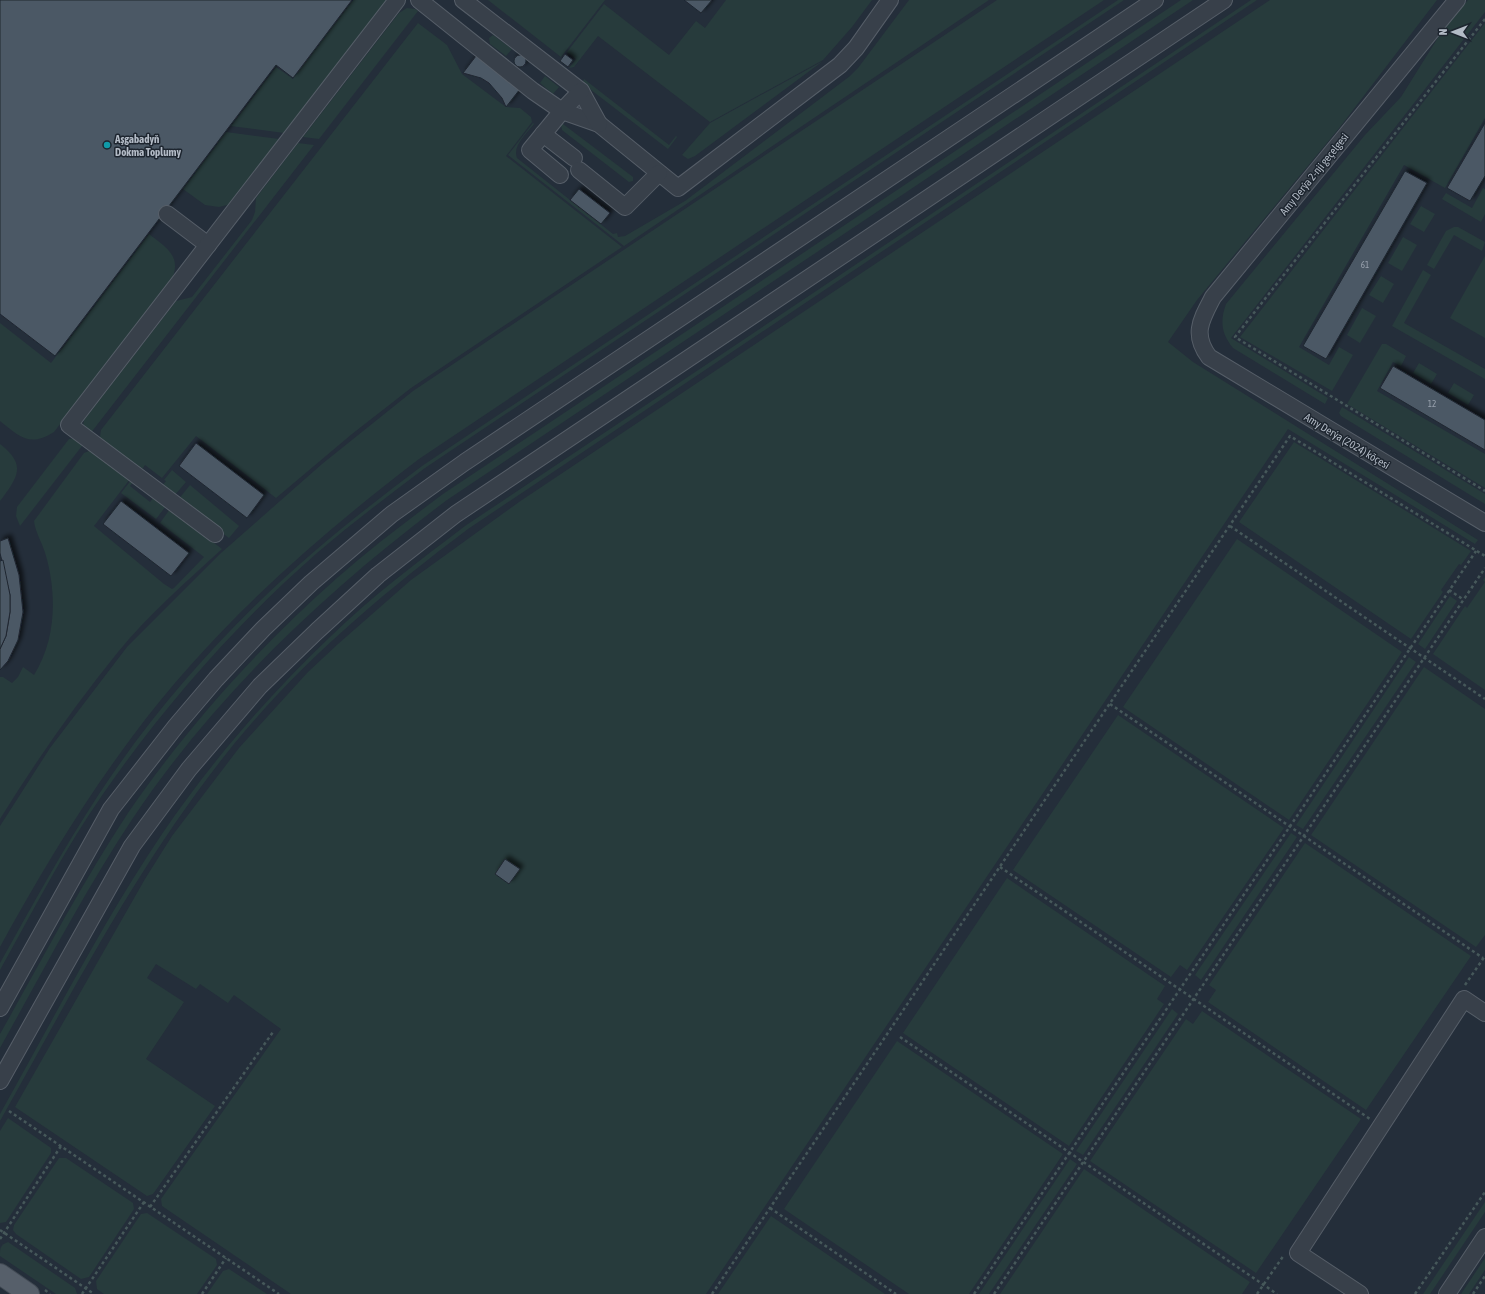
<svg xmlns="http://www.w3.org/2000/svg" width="1485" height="1294" font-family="'Asap Condensed',sans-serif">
  <defs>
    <filter id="shadow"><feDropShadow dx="3.5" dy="-3.5" stdDeviation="2" flood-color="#0009"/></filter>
  </defs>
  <rect width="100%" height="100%" fill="#242e3a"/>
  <g fill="#273b3c">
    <path d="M353 0H387L284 133 231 126 276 67 293 79Z"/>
    <path d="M488 0H605L561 57Z"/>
    <path d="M726 0H872L852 27 823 60 710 122 598 36 574 67 569 68 576 59 567 52 604 4 669 55 696 21 705 28Z"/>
    <path d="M909 0H989L624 246 508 155 533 123 534 124C527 133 512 146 517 158L613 234 617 233 618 237 625 236 685 201 850 76 858 68Z"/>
    <path d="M997 0H1104L419 459C313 540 212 629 132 737 82 804 40 874 0 947V826L50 748 127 647 221 553 322 464 413 391Z"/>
    <path d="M1118 0H1124L425 468C388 496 352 523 317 553 236 624 164 706 103 794 64 850 33 911 0 970V963C32 906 63 849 99 794 158 704 234 620 316 550 350 521 386 493 422 466Z"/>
    <path d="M1181 0H1193L447 500C327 590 217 693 133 818 84 892 43 971 0 1048V1034C42 960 81 884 128 813 187 727 259 647 337 578 371 548 407 521 443 494Z"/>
    <path d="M1251 0H1257L468 529C383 593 302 661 234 744 140 860 73 991 0 1121V1114C53 1020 102 923 162 834 211 762 268 696 330 637 372 596 419 561 465 526Z"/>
    <path d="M1270 0H1437L1340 127 1197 300 1168 342 1193 362 1478 540 1475 544 1288 429 706 1294H291L162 1206 161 1199 281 1029 234 995 228 1003 200 984 196 989 156 964 147 978 184 1002 146 1059 215 1106 153 1194 147 1196 15 1107 145 879 172 836 239 748 308 672 338 644 411 580 519 502Z"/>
    <path d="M1468 0H1485V12L1231 338 1328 398 1325 404 1233 348C1221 333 1220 321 1226 304L1365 135 1401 97 1441 33Z"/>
    <path d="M407 8 415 9 418 11 319 139 303 137 399 13Z"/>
    <path d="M418 23 447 45 462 74 506 107 520 108 531 117 532 122 506 156 622 247 411 388 352 434 276 498 196 436 162 478 145 465 141 471 101 440 100 437 101 430Z"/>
    <path d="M1485 23V118L1445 188 1404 165 1299 347 1329 365 1339 347 1353 355 1332 391 1240 337Z"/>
    <path d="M493 35 512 49 506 56 490 44 489 38Z"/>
    <path d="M823 61 695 156 688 159 682 155 710 123Z"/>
    <path d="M545 76 559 87 553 94 540 83Z"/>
    <path d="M584 79 669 145 676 136 677 137 668 149 582 83Z"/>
    <path d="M563 124 633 177V181L629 182 562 130 561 125Z"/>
    <path d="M226 132 279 139 232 202 227 205 219 207 205 205 183 189Z"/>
    <path d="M298 143 314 145 90 434 83 426 84 420 176 301 192 297 252 220 255 212 256 198Z"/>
    <path d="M1483 188 1485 189V214L1481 222 1442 199 1446 193 1472 208Z"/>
    <path d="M1421 206 1435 214 1424 232 1410 224Z"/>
    <path d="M1454 227H1458L1485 242 1482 251 1454 235 1434 269 1427 265 1446 231Z"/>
    <path d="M149 234C164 246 181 255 173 276L54 432C29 448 19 436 0 421V323L51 363Z"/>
    <path d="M1403 237 1417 245 1402 271 1388 263Z"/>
    <path d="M1485 256V338L1450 318Z"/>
    <path d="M1423 270 1431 275 1404 323 1485 369V379L1392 326Z"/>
    <path d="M1381 276 1394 284 1383 303 1369 295Z"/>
    <path d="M1362 308 1376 316 1360 343 1347 335Z"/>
    <path d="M1382 344H1386L1406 356 1401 366 1393 362 1377 391 1485 454V488L1347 404Z"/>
    <path d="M1419 363 1437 374 1431 384 1413 373Z"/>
    <path d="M1454 383 1474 395 1468 405 1448 393Z"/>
    <path d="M1342 407 1485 494V504L1341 416 1339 413Z"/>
    <path d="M79 437 85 442 20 526 16 516 17 507 69 439Z"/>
    <path d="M1294 442 1471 551 1461 565 1459 564 1441 590 1443 592 1411 639 1239 522Z"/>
    <path d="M0 444C27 465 18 477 0 501Z"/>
    <path d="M89 451 93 452 130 479 94 526 164 584 172 589 174 588 204 557 160 523 170 509 222 549C186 582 149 614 118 652 75 705 36 761 0 819V677H3L12 683 18 677 23 667 34 675C56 640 57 595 46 556 43 544 35 532 34 521L84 453Z"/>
    <path d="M172 470 186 482 174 496 162 486 166 481 164 480Z"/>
    <path d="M132 479 134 481 130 486 150 502 154 497 166 506 156 519 121 493Z"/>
    <path d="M190 485 239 526 229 538 178 500Z"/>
    <path d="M1237 539 1402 652 1289 820 1123 707Z"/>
    <path d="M1485 577V690L1433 654 1465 606 1467 608 1485 582 1483 580Z"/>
    <path d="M1450 596 1457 601 1425 649 1418 644Z"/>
    <path d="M1409 657 1416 662 1303 829 1296 825Z"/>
    <path d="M1424 667 1485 709V935L1476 947 1311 835Z"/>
    <path d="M1118 715 1284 828 1187 970 1180 965 1171 977 1013 870Z"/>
    <path d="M1291 833 1297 837 1201 980 1195 975Z"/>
    <path d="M1305 843 1471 956 1366 1110 1208 1002 1216 990 1209 985Z"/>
    <path d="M1007 878 1165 986 1157 999 1164 1004 1069 1146 903 1033Z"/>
    <path d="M1172 1009 1178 1014 1083 1155 1076 1151Z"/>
    <path d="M1202 1011 1361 1119 1256 1273 1090 1161 1186 1019 1193 1024Z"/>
    <path d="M897 1041 1063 1154 969 1294H909L784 1209Z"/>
    <path d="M8 1118 51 1148V1153L6 1222 0 1223V1131Z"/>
    <path d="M59 1158H66L133 1203 134 1209 89 1277 81 1279 16 1234 13 1230 14 1225Z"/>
    <path d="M1070 1159 1077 1164 989 1294H979Z"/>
    <path d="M1084 1169 1250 1282 1242 1294H1000Z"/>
    <path d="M1485 1202V1212L1430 1294H1423Z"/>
    <path d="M147 1213 216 1259 217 1265 197 1294H104L97 1289 96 1281 141 1214Z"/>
    <path d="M771 1216 885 1294H718Z"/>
    <path d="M8 1242 75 1288 77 1294H56L0 1256C0 1248 0 1245 8 1242Z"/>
    <path d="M1485 1258V1270L1469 1294H1461Z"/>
    <path d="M229 1269 267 1294H207L223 1271Z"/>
  </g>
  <g fill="#4c5865" stroke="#1f2731" filter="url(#shadow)">
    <path d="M0 0H352L293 78 276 65 55 356 0 314Z"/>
    <path d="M684 0H712L701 13Z"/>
    <path d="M565 54 573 60 568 67 560 61Z"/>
    <circle cx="520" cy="61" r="6"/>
    <path d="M476 56 520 89 506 107 502 98 489 83 481 78 463 73Z"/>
    <path d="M1485 123V176L1470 201 1447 188Z"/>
    <path d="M1405 171 1427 183 1326 359 1303 346Z"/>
    <path d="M579 189 610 213 601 224 570 200Z"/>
    <path d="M1393 366 1485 420V450L1380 388Z"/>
    <path d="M196 443 264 495 247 518 179 466Z"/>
    <path d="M121 501 189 553 171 576 103 524Z"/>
    <path d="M8 538 19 575 23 612 18 640 8 661 0 670V649L6 636 10 612V595L0 553V541Z"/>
    <path d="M3 560 10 595V612L6 636 0 649V561Z"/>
    <path d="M505 859 520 869 509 884 495 874Z"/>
  </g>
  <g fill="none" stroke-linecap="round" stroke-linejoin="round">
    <g stroke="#565e68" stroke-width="18">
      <g id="minor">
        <path d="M419 0 533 91 562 111 599 124 678 188 840 65 856 48 890 0"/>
        <path d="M463 0 581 91 599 124"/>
        <path d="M1457 0 1213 297C1201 320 1192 334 1209 357L1485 523"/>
        <path d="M543 134 574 158"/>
        <path d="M579 170 625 207 659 173"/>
        <path d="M560 175 530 150 562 111 581 91"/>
        <path d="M167 214 208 245"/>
        <path d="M215 534 69 425 397 0"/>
        <path d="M0 1008 111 809 176 726 216 679 263 629 311 583 392 514 465 462 1155 0"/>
        <path d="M0 1081 132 846 189 769 260 686 317 631 378 575 456 514 1224 0"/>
        <path d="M1360 1294 1298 1253 1464 999 1485 1013"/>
        <path d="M1447 1294 1485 1237"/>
      </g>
    </g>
    <g stroke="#414953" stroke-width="22">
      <path id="major" d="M0 1274 29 1294"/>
    </g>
    <g stroke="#46585a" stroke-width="2.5" stroke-dasharray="3 3" stroke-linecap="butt">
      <path d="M1485 19 1235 337 1485 491"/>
      <path d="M1230 526 1485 699"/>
      <path d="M1449 590 1464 600"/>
      <path d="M1110 704 1483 958"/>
      <path d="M1000 867 1370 1119"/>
      <path d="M1465 985 1485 956"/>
      <path d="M900 1037 1277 1294"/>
      <path d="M9 1111 279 1294"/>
      <path d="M150 1207 273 1032"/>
      <path d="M770 1208 896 1294"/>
      <path d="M0 1230 94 1294"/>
      <path d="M0 1239 61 1146"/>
      <path d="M45 1290 50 1294"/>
      <path d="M82 1294 144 1202"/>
      <path d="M202 1294 226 1258"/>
      <path d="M712 1294 1290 436 1485 556"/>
      <path d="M974 1294 1476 551"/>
      <path d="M994 1294 1485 568"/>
      <path d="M1257 1294 1284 1255"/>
      <path d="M1415 1294 1485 1192"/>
      <path d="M1473 1294 1485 1276"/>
    </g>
    <use href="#minor" stroke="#38404a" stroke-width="16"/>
    <use href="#major" stroke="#565f6a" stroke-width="20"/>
  </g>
  <circle fill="#0f9aa8" stroke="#1d252f" stroke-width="1.5" cx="107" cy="145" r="4"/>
  <g text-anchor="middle" stroke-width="3" stroke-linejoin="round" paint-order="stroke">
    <g font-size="9" fill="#99a2ae">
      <text x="1365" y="268">61</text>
      <text x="1432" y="407">12</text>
    </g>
    <g font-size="11" font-weight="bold" fill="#b3bbc6" stroke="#1d252f" text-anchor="start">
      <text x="115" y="143">Aşgabadyň<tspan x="115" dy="13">Dokma Toplumy</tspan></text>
    </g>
    <g font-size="11" fill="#b3bbc6" stroke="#1d252f">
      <text transform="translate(1314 174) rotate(-51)" y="4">Amy Derýa 2-nji geçelgesi</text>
      <text transform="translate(1347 441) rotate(31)" y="4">Amy Derýa (2024) köçesi</text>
    </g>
  </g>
  <g transform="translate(1453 32) rotate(270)" stroke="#1d252f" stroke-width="3" paint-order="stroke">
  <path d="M0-3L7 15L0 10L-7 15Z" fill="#b3bbc6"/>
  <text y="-6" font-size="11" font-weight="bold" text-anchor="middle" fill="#b3bbc6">N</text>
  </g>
</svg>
